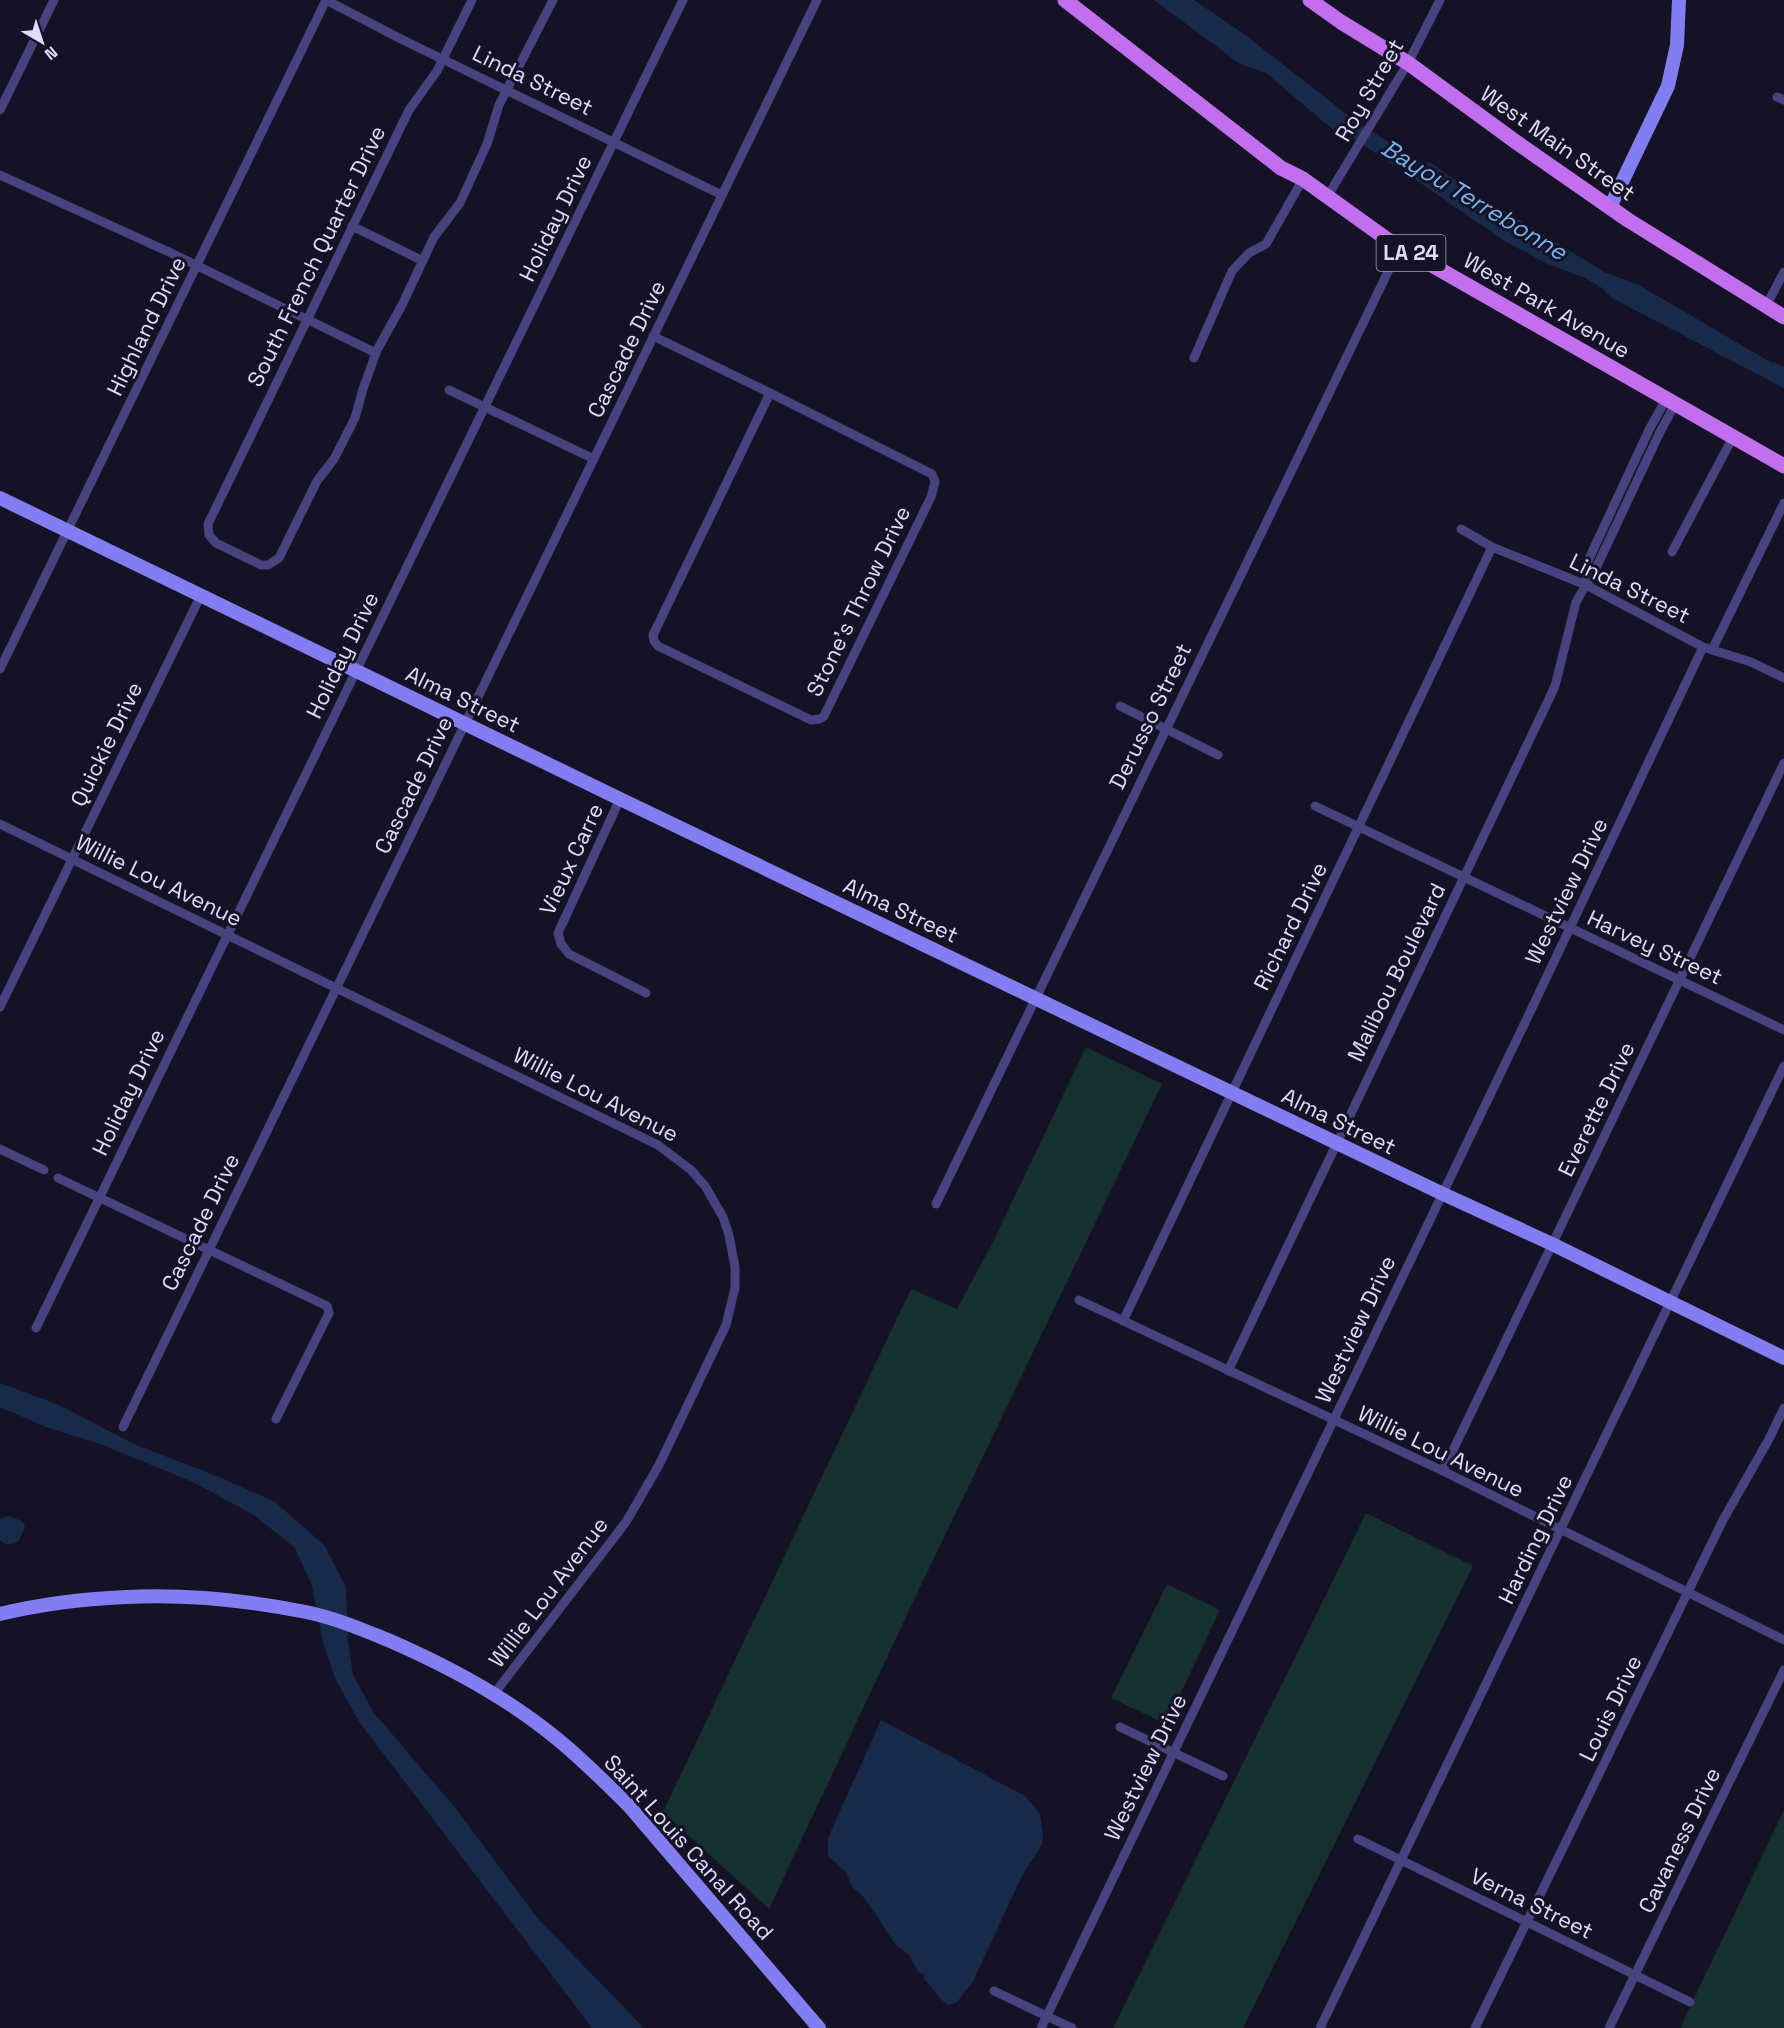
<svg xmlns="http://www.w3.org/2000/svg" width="1784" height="2028" font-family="'Space Grotesk',sans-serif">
  <rect width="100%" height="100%" fill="#161226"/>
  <g fill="#162f2f">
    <path d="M1086 1047 1162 1084 912 1604 769 1909 663 1812 911 1289 957 1309 993 1242Z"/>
    <path d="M1366 1513 1473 1566 1243 2028H1113Z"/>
    <path d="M1167 1584 1220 1610 1166 1724 1111 1698Z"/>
    <path d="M1784 1810V2028H1680Z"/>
  </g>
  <g fill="#172a4a">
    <path d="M1154 0H1194L1244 34 1354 120 1422 163 1430 162 1493 207 1502 209 1604 272 1637 284 1772 363 1774 362 1784 367V388L1612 298 1602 288 1585 278 1548 264 1506 242 1403 171 1348 135 1331 128 1266 73 1240 64Z"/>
    <path d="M0 1383 59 1405 134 1444 224 1479 275 1502 324 1545 346 1587 348 1642 353 1675 374 1713 457 1810 539 1920 644 2028H592L360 1723 335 1678 323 1642 312 1586 295 1548 254 1515 193 1482 100 1444 46 1427 0 1407Z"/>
    <path d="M9 1516 22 1521 25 1526 19 1541C12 1545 6 1546 0 1540V1519Z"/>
    <path d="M881 1720 1025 1796 1040 1814 1043 1833 1042 1844 1021 1878 973 1981 957 2002 949 2005 943 2001 924 1979V1974L918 1972 909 1955 895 1944 870 1906 861 1894 853 1888 846 1872 828 1856V1838Z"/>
  </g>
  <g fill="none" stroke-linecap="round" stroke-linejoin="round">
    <g stroke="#46437f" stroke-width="9">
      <path d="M326 0 401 39 722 195"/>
      <path d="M472 0 437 71 409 110 208 524 209 535 216 543 261 565H268L279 558 317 481 334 459 355 418 363 389 377 350 402 305 434 237 460 203 487 144 499 105 553 0"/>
      <path d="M1777 97 1784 100"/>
      <path d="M0 110 54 0"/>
      <path d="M0 175 169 252 376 353"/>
      <path d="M1327 197 1408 63 1440 0"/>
      <path d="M352 226 423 261"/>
      <path d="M1766 306 1784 272"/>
      <path d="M653 336 770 393"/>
      <path d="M1194 358 1232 271 1249 253 1266 244 1303 179"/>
      <path d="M449 390 594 459"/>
      <path d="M770 393 932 474 935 482 931 497 824 716 820 719 811 720 658 646 654 641 653 635Z"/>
      <path d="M1461 529 1492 547 1586 585 1703 647 1751 662 1784 678"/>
      <path d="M1672 552 1733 437"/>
      <path d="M1586 583 1587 563 1649 430 1666 399"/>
      <path d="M1712 650 1784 503"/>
      <path d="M0 669 326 0"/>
      <path d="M1120 706 1218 755"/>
      <path d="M620 799 558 933 561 944 569 954 646 993"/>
      <path d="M1315 806 1784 1030"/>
      <path d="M0 824 658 1145 691 1170 705 1186 723 1217 729 1235 735 1267V1288L726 1325 659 1465 626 1522 494 1694"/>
      <path d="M0 1007 201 595"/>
      <path d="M0 1149 44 1170"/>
      <path d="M58 1178 327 1306 329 1313 276 1419"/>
      <path d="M936 1204 1400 247"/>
      <path d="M1079 1300 1443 1471 1784 1640"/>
      <path d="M1123 1321 1492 547"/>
      <path d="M36 1328 683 0"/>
      <path d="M1228 1371 1549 699 1555 686 1576 602 1596 568 1660 432 1675 404"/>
      <path d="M123 1427 817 0"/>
      <path d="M1443 1471 1784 763"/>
      <path d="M1120 1727 1223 1776"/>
      <path d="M1358 1839 1690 2002"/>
      <path d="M994 1991 1072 2028"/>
      <path d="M1041 2028 1531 1010 1703 647"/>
      <path d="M1320 2028 1784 1066"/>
      <path d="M1475 2028 1723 1520 1769 1439 1784 1408"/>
      <path d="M1609 2028 1784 1670"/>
    </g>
    <g stroke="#827df0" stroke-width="14">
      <path d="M1610 207 1668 86 1677 45 1679 0"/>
      <path d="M0 498 620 799 1441 1193 1552 1244 1784 1358"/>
      <path d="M0 1614C41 1604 83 1599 126 1597 187 1594 246 1600 306 1612 335 1618 361 1629 388 1640 448 1666 505 1696 556 1738 582 1759 605 1782 629 1806L819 2028"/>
    </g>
    <g stroke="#c16fee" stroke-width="15">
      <path d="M1065 0 1281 168 1303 179 1388 240 1784 466"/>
      <path d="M1310 0 1341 22 1408 63 1516 142 1628 220 1784 317"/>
    </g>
  </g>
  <g text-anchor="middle" stroke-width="6" stroke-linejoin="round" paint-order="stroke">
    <rect fill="#161226" stroke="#a39fbb" stroke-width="1.5" x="1376.5" y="235" width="69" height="36" rx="4.5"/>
    <g font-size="21" font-weight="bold" fill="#e0dbfb">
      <text x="1411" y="260">LA 24</text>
    </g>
    <g font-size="22" fill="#e0dbfb" stroke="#161226">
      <text transform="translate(533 80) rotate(26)" y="8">Linda Street</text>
      <text transform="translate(1369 90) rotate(-60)" y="8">Roy Street</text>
      <text transform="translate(1558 143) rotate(35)" y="8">West Main Street</text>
      <text transform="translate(555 218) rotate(-64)" y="8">Holiday Drive</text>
      <text transform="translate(316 256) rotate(-64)" y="8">South French Quarter Drive</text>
      <text transform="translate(1547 305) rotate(30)" y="8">West Park Avenue</text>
      <text transform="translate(146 326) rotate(-64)" y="8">Highland Drive</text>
      <text transform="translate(626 349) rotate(-64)" y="8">Cascade Drive</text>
      <text transform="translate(1630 588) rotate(26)" y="8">Linda Street</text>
      <text transform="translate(858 601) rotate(-64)" y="8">Stone's Throw Drive</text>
      <text transform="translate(342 655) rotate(-64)" y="8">Holiday Drive</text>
      <text transform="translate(463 699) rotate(26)" y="8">Alma Street</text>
      <text transform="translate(1150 716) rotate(-64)" y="8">Derusso Street</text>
      <text transform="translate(106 744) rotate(-64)" y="8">Quickie Drive</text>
      <text transform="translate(413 785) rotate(-64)" y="8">Cascade Drive</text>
      <text transform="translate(571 859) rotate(-65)" y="8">Vieux Carre</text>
      <text transform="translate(159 880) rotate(26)" y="8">Willie Lou Avenue</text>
      <text transform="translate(1566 891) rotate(-64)" y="8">Westview Drive</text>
      <text transform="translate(901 910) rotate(25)" y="8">Alma Street</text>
      <text transform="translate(1290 926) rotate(-64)" y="8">Richard Drive</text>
      <text transform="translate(1655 947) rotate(25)" y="8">Harvey Street</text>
      <text transform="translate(1396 972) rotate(-64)" y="8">Malibou Boulevard</text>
      <text transform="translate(128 1092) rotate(-64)" y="8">Holiday Drive</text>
      <text transform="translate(596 1094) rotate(27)" y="8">Willie Lou Avenue</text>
      <text transform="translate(1596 1109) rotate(-64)" y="8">Everette Drive</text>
      <text transform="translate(1339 1121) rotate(26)" y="8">Alma Street</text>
      <text transform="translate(200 1222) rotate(-64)" y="8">Cascade Drive</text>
      <text transform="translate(1355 1329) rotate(-65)" y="8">Westview Drive</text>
      <text transform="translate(1441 1451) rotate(26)" y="8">Willie Lou Avenue</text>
      <text transform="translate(1535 1539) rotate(-64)" y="8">Harding Drive</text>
      <text transform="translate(548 1592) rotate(-53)" y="8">Willie Lou Avenue</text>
      <text transform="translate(1610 1708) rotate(-64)" y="8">Louis Drive</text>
      <text transform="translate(1145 1767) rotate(-64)" y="8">Westview Drive</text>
      <text transform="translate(1679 1840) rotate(-64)" y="8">Cavaness Drive</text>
      <text transform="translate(689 1847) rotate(48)" y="8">Saint Louis Canal Road</text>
      <text transform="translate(1532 1903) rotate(26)" y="8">Verna Street</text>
    </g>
    <g font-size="24" font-style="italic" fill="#75b4ef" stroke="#161226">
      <text transform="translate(1474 200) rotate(31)" y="8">Bayou Terrebonne</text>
    </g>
  </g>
  <g transform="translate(42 42) rotate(141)" stroke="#161226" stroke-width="4.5" paint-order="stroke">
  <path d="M0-4.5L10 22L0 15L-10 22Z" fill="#e0dbfb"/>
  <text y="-9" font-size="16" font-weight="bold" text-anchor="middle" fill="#e0dbfb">N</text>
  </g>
</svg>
